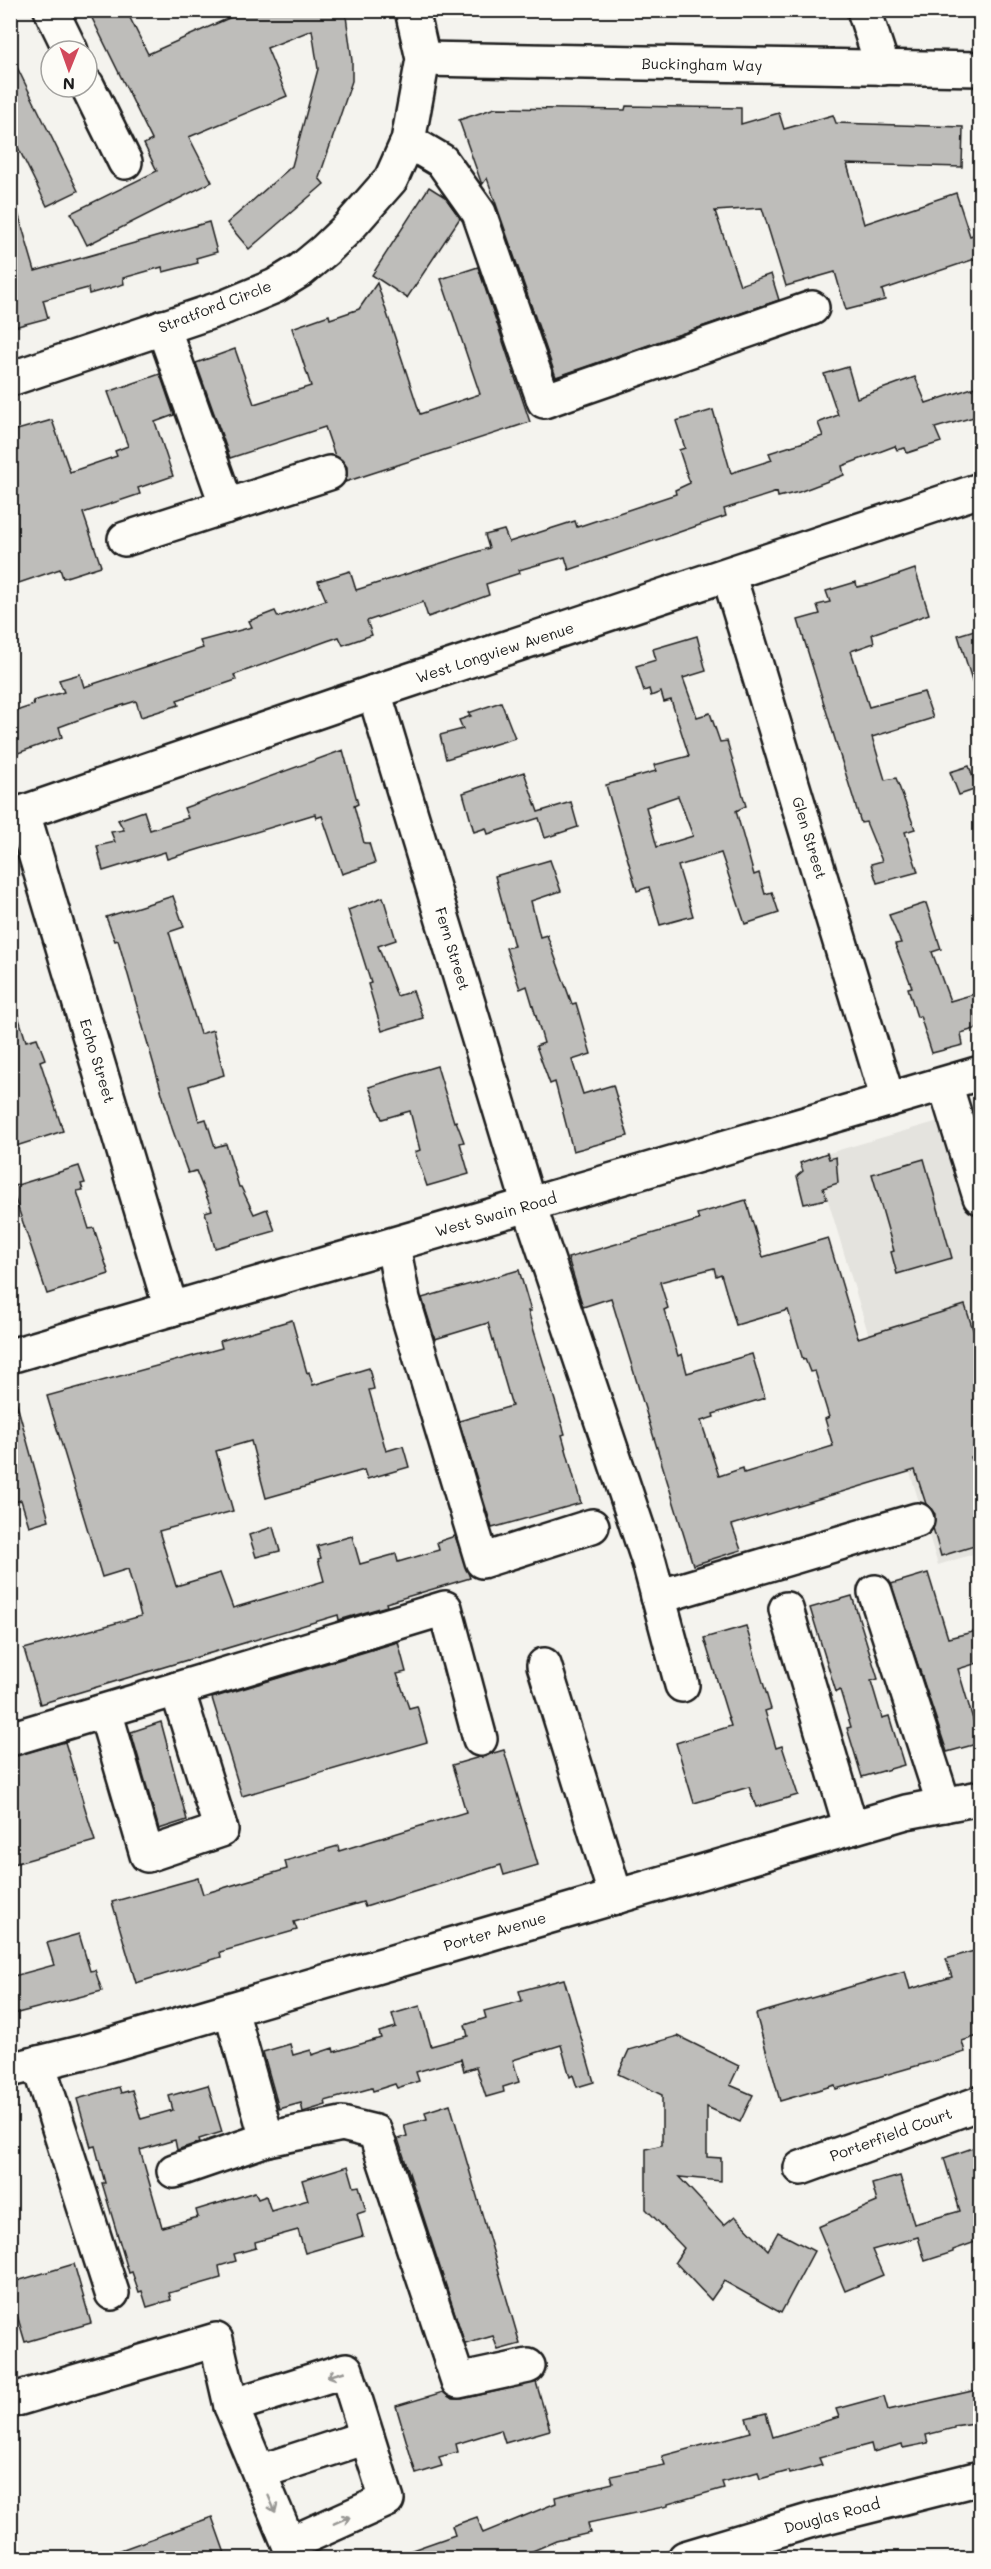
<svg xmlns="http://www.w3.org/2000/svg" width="991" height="2569" font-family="Mali,sans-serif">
  <rect width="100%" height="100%" fill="#f4f3ee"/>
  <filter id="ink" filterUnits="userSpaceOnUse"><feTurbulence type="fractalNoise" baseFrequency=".0167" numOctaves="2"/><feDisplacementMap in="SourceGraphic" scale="12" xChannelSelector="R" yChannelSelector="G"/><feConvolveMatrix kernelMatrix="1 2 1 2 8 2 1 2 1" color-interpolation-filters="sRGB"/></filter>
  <g filter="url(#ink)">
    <path fill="#e4e3de" d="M980 1109V1552L938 1565 815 1157Z"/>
    <g fill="#bebdba" stroke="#1c1c1c" stroke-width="1.5" fill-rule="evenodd">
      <path d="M88 10H126L148 54 247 10H357L346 16 352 61V81L319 178 324 184 249 249 227 223 292 166 318 69 312 30 267 48 287 96 189 137 212 182 87 245 71 213 157 171 144 144 152 140Z"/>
      <path d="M10 53 78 191 47 206 10 131Z"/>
      <path d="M626 106 741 108V124L779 113 784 129 833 115 836 123 963 127 962 167 847 164 864 224 956 193 970 236 981 232V257L882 290 885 300 846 310 835 272 786 286 762 208 715 211 740 285 771 274 779 300 556 377 487 178 482 185 459 120 495 108 625 110Z"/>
      <path d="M429 187 445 197 460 218 407 298 372 275Z"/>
      <path d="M10 206H16L35 271 209 222 217 252 196 258 198 263 163 272 162 267 123 278 124 284 89 294 88 288 43 300 48 318 14 327 10 313Z"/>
      <path d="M478 267 530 422 345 482 347 476V467L342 460 335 456 325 427 230 458 196 363 235 349 254 404 311 386 292 328 329 315 330 319 359 309 377 283 420 414 480 394 441 279Z"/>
      <path d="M848 367 857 398 915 377 926 403 981 385V415L935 428 941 442 907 453 905 448 897 450 895 446 842 466 844 475 799 492 778 497 777 492 724 509 726 516 569 570 565 557 519 570 520 573 486 584 489 595 428 617 423 602 367 621 372 635 343 645 339 637 327 641 234 675 236 680 177 700 179 705 141 717 136 701 94 714 59 727 62 737 10 756V713L34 705 33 701 64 692 59 680 80 674 84 687 203 648 200 641 252 627 249 621 275 611 278 617 326 600 318 581 350 571 356 590 489 548 485 535 504 530 509 542 575 521 577 527 676 494 675 490 690 483 679 450 685 448 676 421 713 410 731 473 772 460 769 453 823 436 818 423 838 415 824 374Z"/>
      <path d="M160 374 174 415 155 422 173 476 138 488 140 494 83 513 101 566 63 578 60 569 10 586V432L52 420 70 472 117 456 115 451 128 446 108 392Z"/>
      <path d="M915 569 929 614 872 634 874 643 851 651 869 707 924 692 933 718 872 737 885 780 896 778 915 829 905 832 918 872 877 883 871 864 882 861 866 822 861 823 798 620 820 614 817 605 830 602 826 591 856 582 857 587 872 584Z"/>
      <path d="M981 628V693H976L958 635Z"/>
      <path d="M697 636 706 671 683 678 697 717 710 713 720 742 727 741 746 806 736 811 754 875 759 873 765 894 772 892 779 913 745 924 721 853 678 866 693 916 660 925 649 887 637 891 606 785 656 771 654 765 689 756 671 700 664 702 661 692 651 696 649 689 644 691 636 666 656 660 653 649ZM678 796 693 836 657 847 646 807Z"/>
      <path d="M501 702 515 738 446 759 440 735 463 729 459 720 471 716 468 713Z"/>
      <path d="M343 750 358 804 354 806 364 843H369L375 863 342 874 322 816 316 818 315 814 167 859 165 852 103 871 97 846 115 842 111 832 124 830 118 820 144 811 150 830 188 818 184 808Z"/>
      <path d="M969 766 977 789 959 795 950 772Z"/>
      <path d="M524 772 538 812 571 802 578 827 545 838 539 818 488 834 486 828 474 832 463 793Z"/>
      <path d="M550 860 561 891 531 901 540 937 547 935 572 1004 576 1003 591 1054 572 1060 583 1094 613 1085 628 1136 573 1151 555 1082 550 1084 536 1046 544 1043 527 986 520 989 506 948 514 946 495 876Z"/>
      <path d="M173 896 184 927 169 932 200 1034 213 1030 224 1075 189 1086 199 1121 206 1119 215 1147 226 1144 239 1187H241L254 1214 267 1209 275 1231 215 1248 205 1212 212 1210 196 1171 188 1173 172 1128 118 940 115 941 106 917Z"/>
      <path d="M383 897 396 940 378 946 397 996 413 991 423 1018 382 1031 368 984 371 983 348 910Z"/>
      <path d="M926 903 941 949 932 952 950 1001 981 992V1027L961 1033 963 1045 932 1053 920 1016 917 1017 908 988 912 987 895 944 901 943 889 915Z"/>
      <path d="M15 1006 26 1041 37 1038 45 1059 40 1061 63 1131 10 1148V1007Z"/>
      <path d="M437 1066 454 1122 456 1121 464 1142 460 1143 469 1174 427 1186 415 1152 420 1150 410 1111 382 1119 369 1087Z"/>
      <path d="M827 1153 829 1159 836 1157 838 1183 823 1188 827 1199 804 1204 797 1176 803 1171 800 1163Z"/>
      <path d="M924 1159 952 1258 897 1274 891 1252 894 1251 872 1174Z"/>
      <path d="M79 1166 85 1183 81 1184 83 1190 77 1191 89 1229 94 1228 109 1274 47 1294 11 1187Z"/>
      <path d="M746 1200 763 1257 828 1238 858 1338 965 1305 981 1354V1454L971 1457 981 1487V1544L941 1556 933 1528 935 1514 926 1504 915 1470 732 1525 741 1550 693 1565 611 1298 583 1307 568 1258 699 1220 697 1214ZM714 1268 716 1276 721 1274 736 1325 788 1310 803 1360 805 1359 810 1372 815 1371 829 1417 825 1419 833 1446 744 1473 743 1468 719 1476 701 1421 714 1417 713 1414 765 1398 752 1354 687 1373 682 1354 678 1356 664 1310 668 1308 660 1282Z"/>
      <path d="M519 1270 531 1311H528L565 1434 562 1435 581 1503 492 1528 459 1421 512 1406 488 1323 435 1339 422 1298Z"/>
      <path d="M292 1320 307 1373 309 1372 313 1385 369 1368 374 1389 369 1390 386 1451 403 1446 409 1467 367 1479 364 1470 266 1498 251 1441 216 1451 233 1511 159 1531 176 1586 220 1573 233 1608 324 1581 318 1559 321 1558 317 1546 352 1536 360 1564 396 1554 398 1562 439 1550 437 1542 455 1536 470 1578 386 1603 387 1606 339 1620 338 1615 40 1704 24 1649 141 1616 128 1569 102 1577 47 1396 222 1348 220 1341Z"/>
      <path d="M16 1401 49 1520 29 1526 21 1500 15 1502 10 1488V1402Z"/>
      <path d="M273 1527 280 1551 256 1557 249 1535Z"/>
      <path d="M928 1573 948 1638 981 1630V1662L958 1669 980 1743 947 1752 891 1584Z"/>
      <path d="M852 1596 878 1679 871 1681 882 1718 889 1716 904 1765 862 1777 847 1728 851 1727 840 1690 836 1692 810 1608Z"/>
      <path d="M746 1626 771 1709 765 1711 776 1748 782 1746 798 1795 756 1807 749 1787 694 1803 676 1743 731 1726 704 1638Z"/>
      <path d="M398 1642 406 1672 397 1674 409 1708 417 1706 427 1742 242 1796 212 1698Z"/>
      <path d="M161 1722 187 1820 159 1829 131 1732Z"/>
      <path d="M65 1742 95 1841 10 1865V1757Z"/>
      <path d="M504 1750 538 1865 504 1875 501 1865 365 1907 363 1902 294 1922 297 1930 220 1952 221 1957 136 1983 112 1902 198 1878 203 1894 287 1869 285 1861 338 1846 339 1851 466 1812 452 1765Z"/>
      <path d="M79 1934 90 1971 95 1970 102 1991 10 2015V1977L54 1965 47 1943Z"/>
      <path d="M981 1949V2035L962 2041 965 2052 836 2089 835 2085 780 2101 756 2014 905 1971 910 1989 952 1977 946 1959Z"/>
      <path d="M564 1979 594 2082 577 2087 573 2075 570 2077 561 2045 513 2060 519 2082 503 2087 504 2092 486 2097 476 2067 464 2071 461 2059 416 2072 419 2081 397 2088 395 2084 373 2091 372 2088 325 2101 326 2105 303 2112 301 2103 279 2109 263 2052 290 2044 293 2055 311 2050 312 2055 333 2048 334 2052 381 2038 379 2032 396 2027 392 2014 420 2006 431 2046 468 2036 465 2025 486 2018 484 2011 522 2001 519 1991Z"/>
      <path d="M678 2036 739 2066 730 2085 753 2095 740 2122 707 2107V2157L721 2158V2181L679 2177 724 2225 735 2216 768 2250 778 2232 814 2251 781 2313 724 2281 711 2300 675 2262 684 2248 646 2209V2149L662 2145V2095L618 2074 629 2050Z"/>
      <path d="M208 2085 222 2132 199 2139 200 2142 177 2150 175 2140 140 2150 162 2227 198 2217 196 2210 255 2192 258 2199 266 2196 271 2211 308 2200 302 2180 348 2166 354 2187 359 2186 366 2211 357 2214 363 2236 305 2253 298 2230 255 2242 256 2248 234 2254 236 2261 219 2266 221 2278 169 2293 171 2300 147 2307 142 2291 139 2292 132 2272 129 2273 102 2183H105L95 2146 91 2147 77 2099 119 2087 121 2093 132 2090 141 2119 173 2110 169 2096Z"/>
      <path d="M450 2104 520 2344 498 2350 493 2336 465 2344 398 2139 407 2136 404 2125 427 2119 425 2112Z"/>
      <path d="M981 2145V2240L953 2250V2252L925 2261 918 2237 872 2250 883 2275 845 2291 818 2227 877 2202 872 2184 900 2176 914 2224 960 2211 944 2158Z"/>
      <path d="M74 2264 91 2323 25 2342 14 2305 10 2306V2283Z"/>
      <path d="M536 2382 550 2430 505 2443 501 2430 456 2444 458 2452 439 2457 442 2466 416 2474 396 2406 443 2392 452 2399H462Z"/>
      <path d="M981 2389V2422L954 2426V2428L926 2435 928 2443 903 2448 902 2444 873 2452 871 2444 819 2458 822 2465 790 2474 789 2471 760 2479 758 2472 722 2482 724 2488 668 2504V2506L588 2523 590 2533 556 2541 514 2559H396L395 2556 455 2535 452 2526 477 2517 483 2533 556 2503 555 2497 613 2483 611 2476 665 2465 662 2456 751 2432 746 2418 766 2413 773 2437 839 2417 836 2409 884 2396 888 2410Z"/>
      <path d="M212 2517 227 2559H105L104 2556Z"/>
    </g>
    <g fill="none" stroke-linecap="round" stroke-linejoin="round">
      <g stroke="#1c1c1c" stroke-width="38">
        <g id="minor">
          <path d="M51 10 71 51"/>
          <path d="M864 10 883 68"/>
          <path d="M423 59 980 69"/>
          <path d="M87 85 125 162"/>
          <path d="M408 141 442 161 479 213 544 401 812 308"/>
          <path d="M163 327 227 506 329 473"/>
          <path d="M10 379 225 307 275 286 301 270 325 250 348 228 391 179 408 141 423 59 412 10"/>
          <path d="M125 539 227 506"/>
          <path d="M729 576 888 1100"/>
          <path d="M374 692 529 1205 649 1562 682 1685"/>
          <path d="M23 813 171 1309"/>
          <path d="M10 817 374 692 980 490"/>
          <path d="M945 1084 980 1197"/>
          <path d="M393 1245 403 1299 482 1561 592 1526"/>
          <path d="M10 1356 980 1073"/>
          <path d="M875 1592 944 1805"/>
          <path d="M658 1597 917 1520"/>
          <path d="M786 1609 851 1828"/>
          <path d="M544 1665 616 1897"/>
          <path d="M177 1689 445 1608 480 1739"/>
          <path d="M10 1739 177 1689 221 1830 147 1855 105 1711"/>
          <path d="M231 2010 267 2139 342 2124 375 2132 458 2381 528 2366"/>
          <path d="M38 2063 112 2293"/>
          <path d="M10 2070 88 2051 906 1812 980 1798"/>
          <path d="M801 2168 980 2103"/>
          <path d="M174 2171 267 2139"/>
          <path d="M10 2401 216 2340 231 2406"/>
          <path d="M259 2472 367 2437"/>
          <path d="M289 2544 387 2500 346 2370 231 2406 289 2544 295 2558"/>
          <path d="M685 2558 809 2521 980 2478"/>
        </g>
      </g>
      <use href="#minor" stroke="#fdfcf7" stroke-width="33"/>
    </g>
    <defs><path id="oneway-shaft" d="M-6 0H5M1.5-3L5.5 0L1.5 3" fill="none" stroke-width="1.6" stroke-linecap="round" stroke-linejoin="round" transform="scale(1.5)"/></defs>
    <g stroke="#989794">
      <use href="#oneway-shaft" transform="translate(336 2374) rotate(164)"/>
      <use href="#oneway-shaft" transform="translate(272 2504) rotate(67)"/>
      <use href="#oneway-shaft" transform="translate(342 2520) rotate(-24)"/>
    </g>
  </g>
  <g text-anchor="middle" stroke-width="6" stroke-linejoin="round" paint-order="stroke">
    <g font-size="15" fill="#1c1c1c" stroke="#fdfcf7">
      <text transform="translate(702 65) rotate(1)" y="5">Buckingham Way</text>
      <text transform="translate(215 307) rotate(-21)" y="5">Stratford Circle</text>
      <text transform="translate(495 653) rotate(-18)" y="5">West Longview Avenue</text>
      <text transform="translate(809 838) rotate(73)" y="5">Glen Street</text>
      <text transform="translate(452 949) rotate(73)" y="5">Fern Street</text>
      <text transform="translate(97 1061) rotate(73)" y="5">Echo Street</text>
      <text transform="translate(496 1215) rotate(-16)" y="5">West Swain Road</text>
      <text transform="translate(495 1932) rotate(-16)" y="5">Porter Avenue</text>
      <text transform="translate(891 2135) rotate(-20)" y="5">Porterfield Court</text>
      <text transform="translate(832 2516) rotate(-15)" y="5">Douglas Road</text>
    </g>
  </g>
  <rect width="991" height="2569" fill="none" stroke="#fdfcf7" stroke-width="36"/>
  <rect x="18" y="18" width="955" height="2533" fill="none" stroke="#1c1c1c" stroke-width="2" filter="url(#ink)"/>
  <g transform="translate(69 69) rotate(181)"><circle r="28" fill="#fdfcf7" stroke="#a3a29f" stroke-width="1.5"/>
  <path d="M0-4.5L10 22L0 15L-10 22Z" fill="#d1495b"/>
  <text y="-9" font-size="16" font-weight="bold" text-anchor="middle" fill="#1c1c1c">N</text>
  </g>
</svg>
